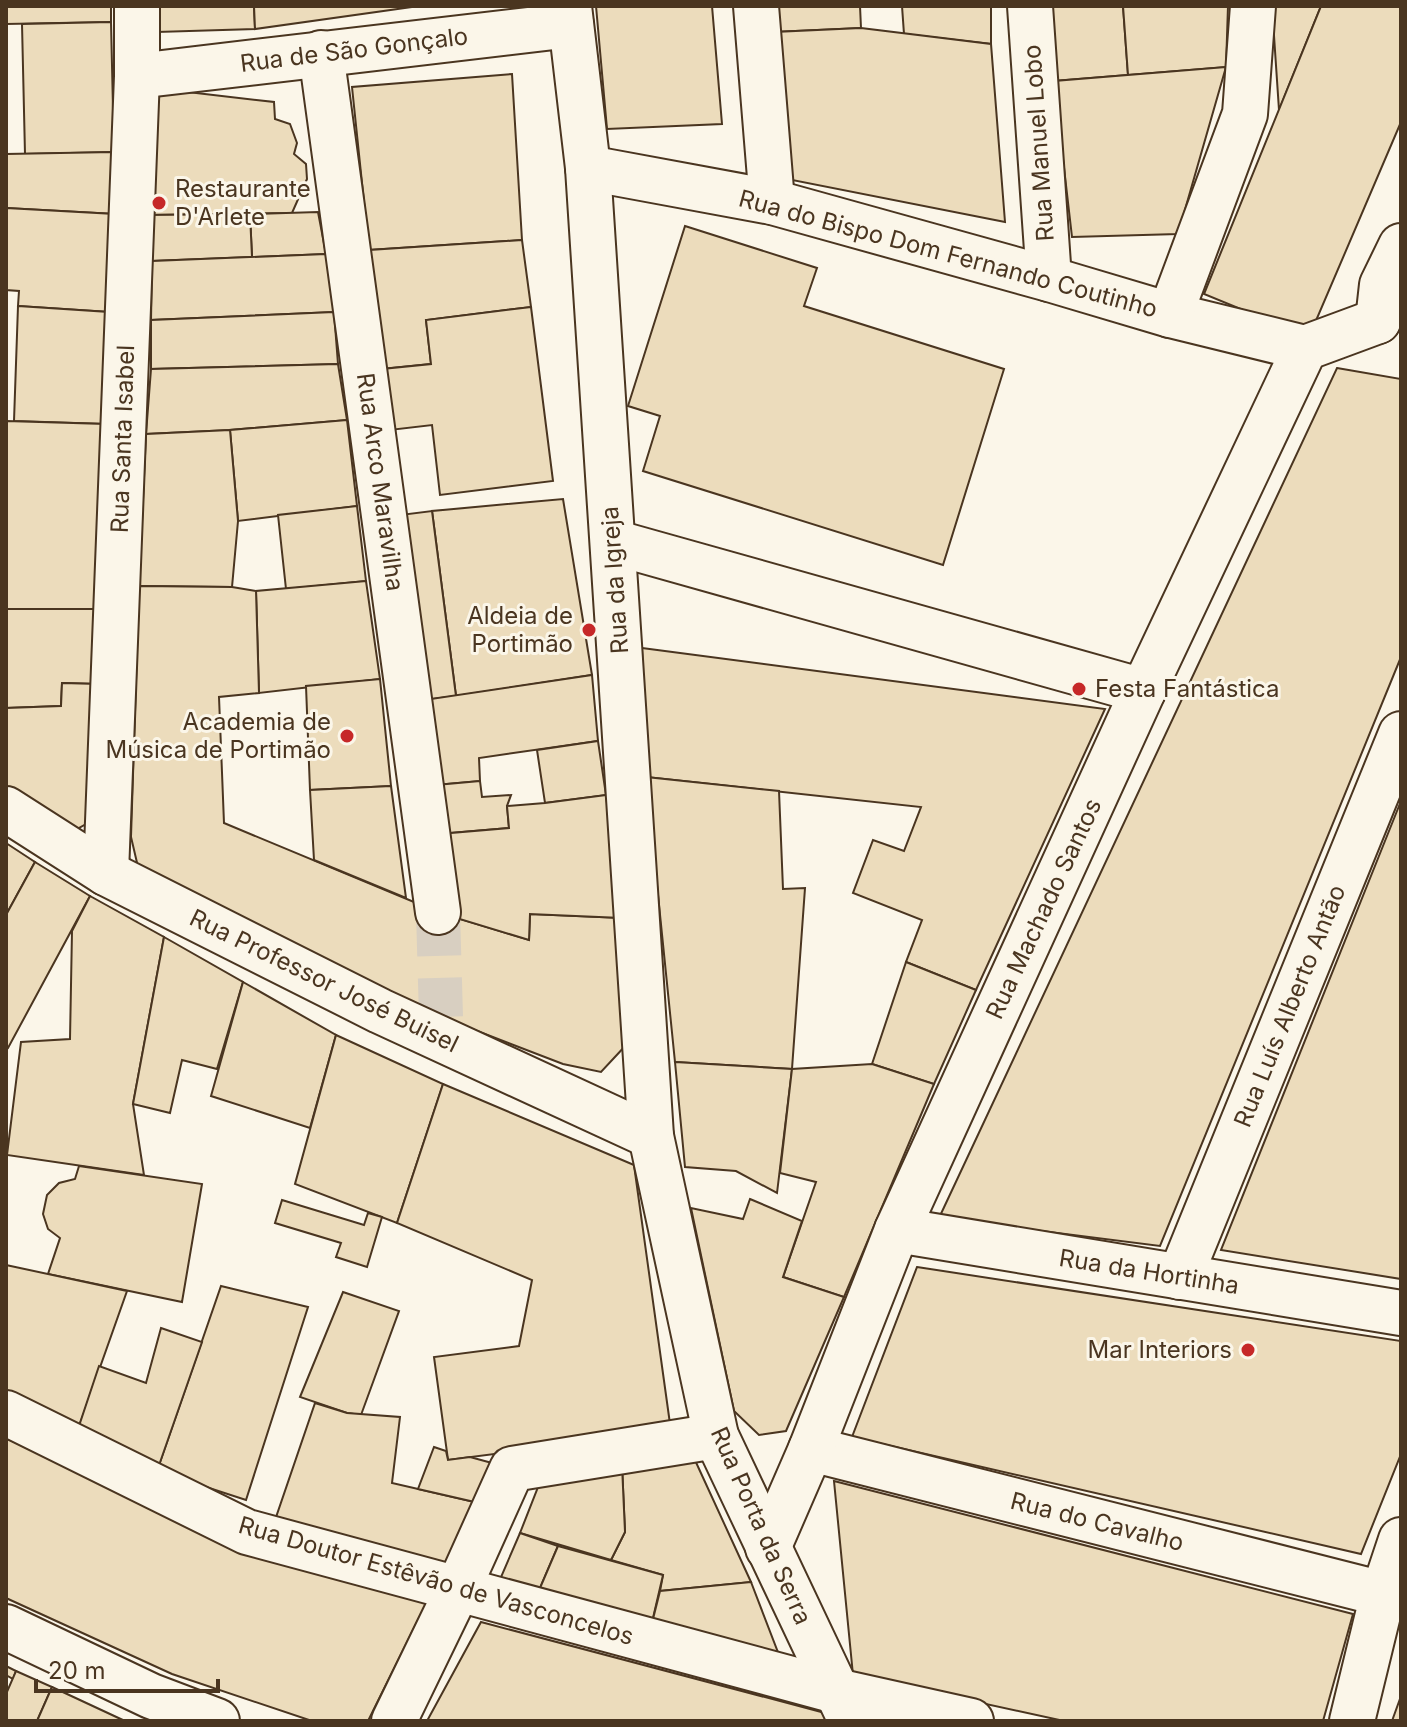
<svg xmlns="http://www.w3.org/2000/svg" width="1407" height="1727" font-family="Inter,sans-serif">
  <rect width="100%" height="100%" fill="#fbf6e9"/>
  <g fill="#ecdcbc" stroke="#4a3520" stroke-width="2">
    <path d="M6 6H111V22L6 24Z"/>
    <path d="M156 6H254L255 29 157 32Z"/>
    <path d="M254 6H419L255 29Z"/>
    <path d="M596 6H712L722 124 607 129Z"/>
    <path d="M773 6H860L861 28 774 32Z"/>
    <path d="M902 6H991V44L904 34Z"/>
    <path d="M1048 6H1123L1128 75 1054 81Z"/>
    <path d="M1123 6H1228L1226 67 1128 75Z"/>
    <path d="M1272 6H1321L1279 110Z"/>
    <path d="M1321 6H1401V122L1309 337 1204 294Z"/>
    <path d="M111 22 114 152 25 154 22 24Z"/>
    <path d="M861 28 991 44 1005 222 792 180 774 32Z"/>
    <path d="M1226 67 1178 234 1072 237 1054 81Z"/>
    <path d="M512 74 522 240 369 250 352 87Z"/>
    <path d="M162 89 274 102 275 119 290 124 297 143 294 154 306 164 307 179 292 213 147 215 150 104Z"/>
    <path d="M114 152 115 214 6 208V154Z"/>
    <path d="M6 208 115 214 109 312 18 306 19 291 6 290Z"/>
    <path d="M318 212 326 254 252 257 250 214Z"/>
    <path d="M250 214 252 257 152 261 147 215Z"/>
    <path d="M685 226 817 268 804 306 1004 369 943 565 643 471 660 416 628 406Z"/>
    <path d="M522 240 531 307 426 320 431 364 382 369 369 250Z"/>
    <path d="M326 254 334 312 151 320 152 261Z"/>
    <path d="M18 306 109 312 106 424 14 421Z"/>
    <path d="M531 307 553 481 440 495 432 425 390 430 382 369 431 364 426 320Z"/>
    <path d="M334 312 338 364 151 369V320Z"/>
    <path d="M338 364 347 420 230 430 146 434 151 369Z"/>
    <path d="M1337 368 1401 379V657L1160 1246 939 1218Z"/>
    <path d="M347 420 357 506 238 521 230 430Z"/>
    <path d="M6 421 106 424 104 609H6Z"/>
    <path d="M230 430 238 521 232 587 139 586 146 434Z"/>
    <path d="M563 499 592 675 456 696 432 511Z"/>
    <path d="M357 506 366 581 286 589 278 515Z"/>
    <path d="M432 511 456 696 424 700 400 515Z"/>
    <path d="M366 581 380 679 259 693 256 591Z"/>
    <path d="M139 586 232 587 256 591 259 693 219 697 224 823 438 912 529 940 530 914 622 918 627 1044 601 1072 563 1064 441 1017 138 867 131 837Z"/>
    <path d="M6 609H104L99 684 62 683 61 706 6 708Z"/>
    <path d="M642 648 1105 709 976 990 906 962 922 920 853 893 873 840 904 851 921 807 646 777Z"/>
    <path d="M592 675 598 741 479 758 480 781 436 785 424 700Z"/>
    <path d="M380 679 391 786 310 790 306 686Z"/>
    <path d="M62 683 99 684 95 819 77 829 6 787V708L61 706Z"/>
    <path d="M598 741 606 795 545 803 537 750Z"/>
    <path d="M646 777 779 791 783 889 805 888 792 1069 675 1062Z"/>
    <path d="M480 781 482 797 511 795 507 806 509 828 439 834 436 785Z"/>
    <path d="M391 786 406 898 314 860 310 790Z"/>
    <path d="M606 795 622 918 530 914 529 940 453 917 439 834 509 828 507 806 545 803Z"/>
    <path d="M1401 801V1279L1221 1250Z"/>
    <path d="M6 843 35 862 6 915Z"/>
    <path d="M35 862 90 896 8 1048 6 1047V915Z"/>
    <path d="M90 896 164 937 133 1104 144 1175 7 1155 21 1042 70 1039 72 931Z"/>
    <path d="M164 937 243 982 217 1069 182 1060 170 1113 133 1104Z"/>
    <path d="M906 962 976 990 934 1084 872 1064Z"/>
    <path d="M243 982 336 1035 310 1128 211 1096Z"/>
    <path d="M336 1035 443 1084 397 1223 295 1184Z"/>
    <path d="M675 1062 792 1069 777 1193 736 1171 685 1167Z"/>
    <path d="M872 1064 934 1084 844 1297 783 1277 816 1182 780 1173 792 1069Z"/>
    <path d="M443 1084 634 1165 671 1431 448 1460 434 1357 519 1346 532 1280 397 1223Z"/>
    <path d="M79 1166 202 1184 182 1302 48 1274 60 1238 48 1229 43 1214 47 1195 59 1183 75 1179Z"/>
    <path d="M750 1199 802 1221 783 1277 844 1297 786 1431 759 1435 734 1411 691 1208 743 1219Z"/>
    <path d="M282 1200 364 1225 368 1213 382 1217 367 1267 336 1257 341 1243 275 1223Z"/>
    <path d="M6 1265 127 1291 76 1435 6 1402Z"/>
    <path d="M917 1267 1401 1341V1454L1361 1554 852 1437Z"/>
    <path d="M221 1286 308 1307 246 1500 157 1471Z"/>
    <path d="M343 1292 399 1311 361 1415 347 1413 300 1397Z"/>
    <path d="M161 1328 202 1342 157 1471 76 1435 99 1366 146 1383Z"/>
    <path d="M315 1403 347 1413 400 1417 392 1483 479 1503 451 1571 273 1526Z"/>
    <path d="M6 1438 256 1557 427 1602 368 1721H312L172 1674 6 1598Z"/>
    <path d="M434 1447 446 1451 448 1460 470 1457 492 1463 479 1503 418 1489Z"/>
    <path d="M694 1458 751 1582 660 1591 663 1575 611 1560 625 1532 622 1465Z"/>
    <path d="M622 1465 625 1532 611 1560 520 1533 542 1477Z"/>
    <path d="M834 1481 1353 1614 1323 1721H1064L853 1675Z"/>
    <path d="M520 1533 558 1546 534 1602 495 1591Z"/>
    <path d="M558 1546 663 1575 650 1631 534 1602Z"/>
    <path d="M751 1582 779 1655 650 1631 660 1591Z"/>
    <path d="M481 1622 825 1713 828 1721H427Z"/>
    <path d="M6 1666 16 1671 13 1679 6 1675Z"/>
    <path d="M16 1671 52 1687 37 1721H6V1694Z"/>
    <path d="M52 1687 125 1721H37Z"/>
    <path d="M1401 1696V1721H1392Z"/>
  </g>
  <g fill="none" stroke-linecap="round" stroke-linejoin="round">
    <path stroke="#d8cfc1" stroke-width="44" stroke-dasharray="44 22" stroke-linecap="butt" d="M438 912 441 1017"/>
    <g stroke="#4a3520" stroke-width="48">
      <g id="minor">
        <path d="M569 6 588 168 651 1136 716 1436 851 1721"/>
        <path d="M756 6 772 202"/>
        <path d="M1030 6 1049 279"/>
        <path d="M321 53 438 912"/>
        <path d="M137 76 571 25"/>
        <path d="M588 168 772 202 1049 279 1170 315 1305 348"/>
        <path d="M1170 315 1245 114 1253 6"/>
        <path d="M1378 321 1382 285 1401 246"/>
        <path d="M613 542 1143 691"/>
        <path d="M6 809 106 873 380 1011 651 1136"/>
        <path d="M106 873 137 76V6"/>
        <path d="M897 1230 1401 1313"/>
        <path d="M1180 1277 1401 734"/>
        <path d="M6 1413 247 1532 836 1691 971 1721"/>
        <path d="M811 1449 1383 1594"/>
        <path d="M768 1548 811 1449 897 1230 1143 691 1305 348 1378 321"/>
        <path d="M6 1627 151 1696 217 1721"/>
        <path d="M394 1721 458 1589 512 1469 716 1436"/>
        <path d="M1352 1721 1383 1594 1401 1540"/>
      </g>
    </g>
    <use href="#minor" stroke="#fbf6e9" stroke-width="44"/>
  </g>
  <g fill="#c62828" stroke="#fbf6e9" stroke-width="3">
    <circle cx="159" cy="203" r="8"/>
    <circle cx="589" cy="630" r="8"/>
    <circle cx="1079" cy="689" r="8"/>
    <circle cx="347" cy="736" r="8"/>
    <circle cx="1248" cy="1350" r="8"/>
  </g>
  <g text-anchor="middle" stroke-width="6" stroke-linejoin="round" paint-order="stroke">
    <g font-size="24" fill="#4a3520" stroke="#fbf6e9">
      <text transform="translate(354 50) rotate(-7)" y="8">Rua de São Gonçalo</text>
      <text transform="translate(1039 143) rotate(-94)" y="8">Rua Manuel Lobo</text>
      <text transform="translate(948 254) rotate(15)" y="8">Rua do Bispo Dom Fernando Coutinho</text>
      <text transform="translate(123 439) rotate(-88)" y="8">Rua Santa Isabel</text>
      <text transform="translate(380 482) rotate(82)" y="8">Rua Arco Maravilha</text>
      <text transform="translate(615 580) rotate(-94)" y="8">Rua da Igreja</text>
      <text transform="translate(1044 909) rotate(-65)" y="8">Rua Machado Santos</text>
      <text transform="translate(324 981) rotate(26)" y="8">Rua Professor José Buisel</text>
      <text transform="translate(1290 1006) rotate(-68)" y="8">Rua Luís Alberto Antão</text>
      <text transform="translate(1149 1272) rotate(9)" y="8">Rua da Hortinha</text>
      <text transform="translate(1097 1522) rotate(14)" y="8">Rua do Cavalho</text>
      <text transform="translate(761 1526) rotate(66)" y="8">Rua Porta da Serra</text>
      <text transform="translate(436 1581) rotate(16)" y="8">Rua Doutor Estêvão de Vasconcelos</text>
    </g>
    <g font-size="24" fill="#4a3520" stroke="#fbf6e9" text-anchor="end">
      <text x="175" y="197" text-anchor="start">Restaurante<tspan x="175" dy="28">D'Arlete</tspan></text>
      <text x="573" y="624">Aldeia de<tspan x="573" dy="28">Portimão</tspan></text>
      <text x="1095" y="697" text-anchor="start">Festa Fantástica</text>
      <text x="331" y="730">Academia de<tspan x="331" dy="28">Música de Portimão</tspan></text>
      <text x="1232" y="1358">Mar Interiors</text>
    </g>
  </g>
  <rect width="1407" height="1727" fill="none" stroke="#4a3520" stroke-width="16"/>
  <path d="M36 1679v12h182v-12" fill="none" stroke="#4a3520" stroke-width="4"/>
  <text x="48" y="1679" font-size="24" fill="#4a3520" stroke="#fbf6e9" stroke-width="6" paint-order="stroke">20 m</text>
</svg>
